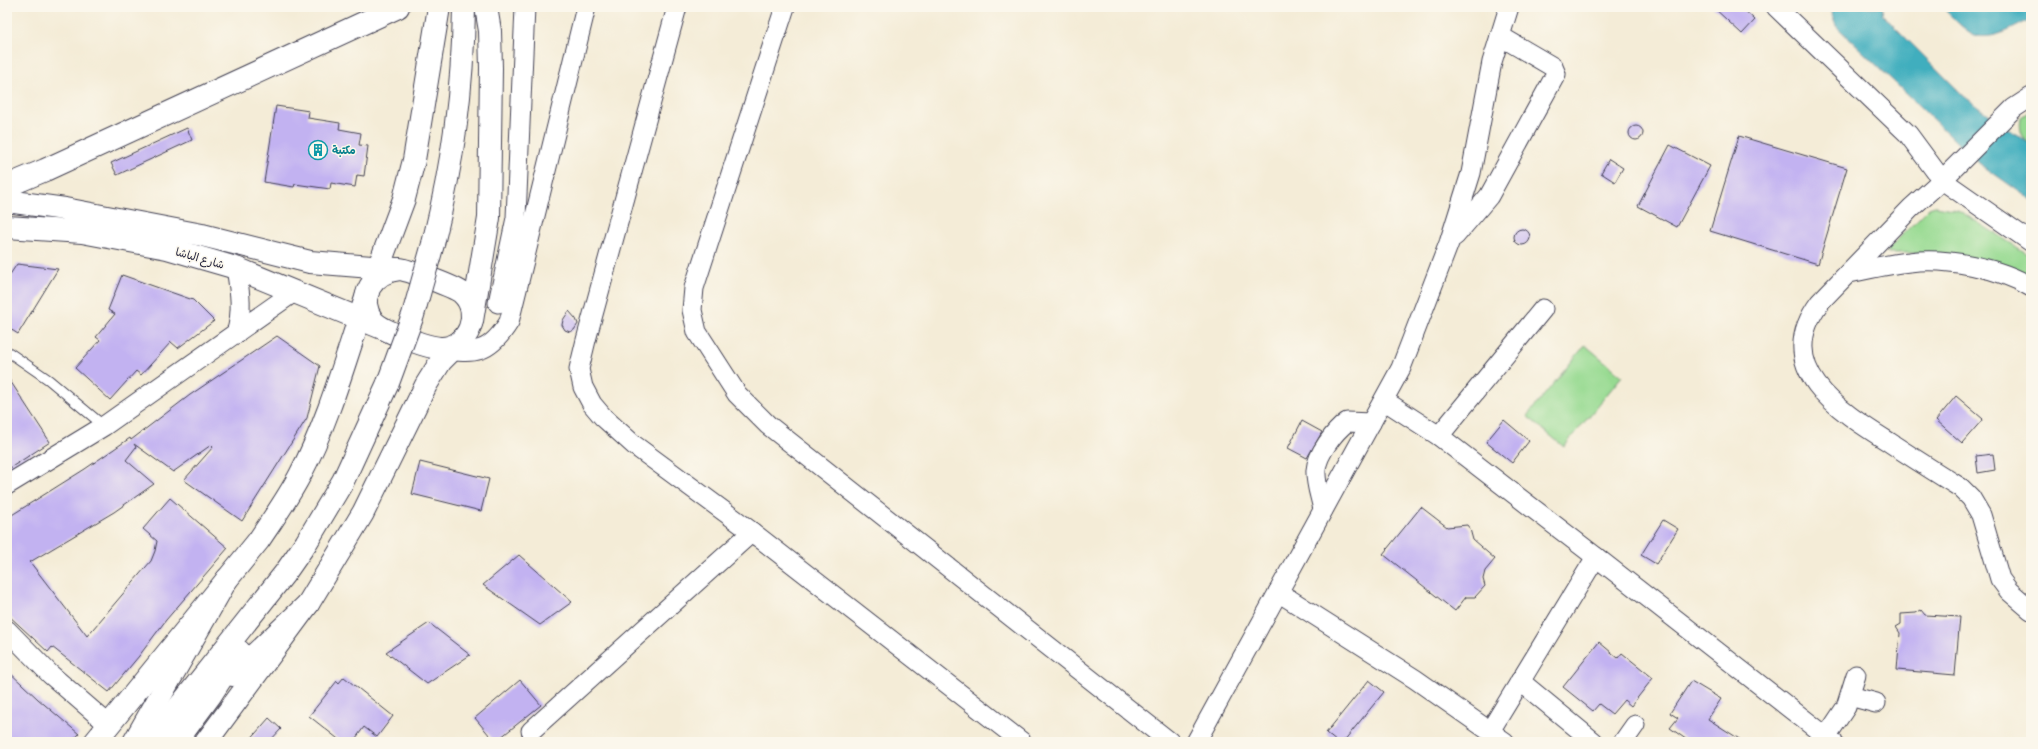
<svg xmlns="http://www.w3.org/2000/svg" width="2038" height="749" font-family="Delius,'Playpen Sans Arabic',sans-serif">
  <rect width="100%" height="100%" fill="#fbf7ec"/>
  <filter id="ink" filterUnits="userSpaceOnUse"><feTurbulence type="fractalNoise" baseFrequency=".025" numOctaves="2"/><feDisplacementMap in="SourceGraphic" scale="8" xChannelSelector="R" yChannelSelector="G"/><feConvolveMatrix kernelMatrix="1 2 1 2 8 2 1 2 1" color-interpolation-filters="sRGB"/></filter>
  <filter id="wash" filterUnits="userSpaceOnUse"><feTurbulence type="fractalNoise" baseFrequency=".012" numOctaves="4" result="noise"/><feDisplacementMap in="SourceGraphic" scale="16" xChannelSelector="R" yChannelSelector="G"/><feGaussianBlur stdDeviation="0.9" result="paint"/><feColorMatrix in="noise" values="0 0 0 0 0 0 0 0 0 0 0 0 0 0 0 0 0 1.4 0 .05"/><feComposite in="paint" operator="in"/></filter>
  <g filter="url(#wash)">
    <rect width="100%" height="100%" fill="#f4ecd7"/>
    <g fill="#97da91" stroke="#5c7e66">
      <path d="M2031 110V145C2021 138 2019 129 2021 117Z"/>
      <path d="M1935 206 1958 210 2031 256V278L1936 253H1888V249L1929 208Z"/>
      <path d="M1585 345 1622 376 1564 447 1527 416Z"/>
    </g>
    <g fill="#40aebe" stroke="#31687c">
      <path d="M1829 7H1883L1882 14 1965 97 2031 145V200L1976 161 1836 26Z"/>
      <path d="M1942 7H2031V19C2015 27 1997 39 1978 36 1967 34 1950 15 1942 7Z"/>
    </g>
    <g id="blocks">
      <g fill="#c2b2f1">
        <path d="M1713 7H1741L1755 20 1742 34Z"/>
        <path d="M276 106 309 111 308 118 340 123 339 129 361 133 359 145 368 146 364 176 357 175 355 187 331 183 330 189 295 184 294 187 264 182Z"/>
        <circle cx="1636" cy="133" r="7"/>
        <path d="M187 128 192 140 117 175 111 163Z"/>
        <path d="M1739 136 1847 168 1818 264 1710 231Z"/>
        <path d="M1670 145 1710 166 1677 227 1638 206Z"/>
        <path d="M1609 159 1623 168 1615 182 1601 173Z"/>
        <circle cx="1522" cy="237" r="8"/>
        <path d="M17 264 58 269 18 334 7 327V279Z"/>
        <path d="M122 275 193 300 214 321 178 348 171 342 141 375 136 371 110 400 75 368 100 340 96 337 115 314 108 310Z"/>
        <path d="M569 311 576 319 578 324 574 330 570 332 565 330 562 325 563 320Z"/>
        <path d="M277 336 320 366 307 418 242 521 184 480 213 447 211 445 173 472 134 444 136 447 126 460 154 484 114 512 30 562 87 636 151 561 155 551 157 541 143 529 170 498 228 548 166 620 139 656 109 692 52 647 48 652 7 614V518L85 469 130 438 131 440 190 395Z"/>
        <path d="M7 376 50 442 7 470Z"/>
        <path d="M1956 396 1983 419 1962 443 1936 420Z"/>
        <path d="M1504 420 1529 441 1512 463 1486 442Z"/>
        <path d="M1302 421 1322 432 1307 458 1288 448Z"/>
        <path d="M1993 454 1995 470 1978 473 1976 456Z"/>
        <path d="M420 462 489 479 481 511 412 494Z"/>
        <path d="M1421 507 1447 527 1467 525 1470 529 1473 540 1495 559 1485 571 1483 579 1485 586 1475 597H1466L1455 611 1383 554Z"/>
        <path d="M1663 520 1678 529 1656 564 1641 555Z"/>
        <path d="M519 555 572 602 540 625 483 585Z"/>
        <path d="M1921 610 1925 615 1960 617 1955 675 1897 670 1900 633 1896 627 1901 624V614L1916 613Z"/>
        <path d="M429 623 470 655 427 684 386 652Z"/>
        <path d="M1599 642 1618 658 1622 653 1653 678 1631 706 1624 700 1612 714 1599 704 1593 711 1563 687Z"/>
        <path d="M7 670 38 699 79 734 72 742H7Z"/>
        <path d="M344 677 393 716 377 737 364 727 353 742H342L309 716 337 681 339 683Z"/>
        <path d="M520 680 541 705 495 742 475 718Z"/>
        <path d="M1369 680 1384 692 1343 742H1337L1326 733Z"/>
        <path d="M1691 681 1721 699 1708 719 1744 742H1690L1670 728 1678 718 1670 713Z"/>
        <path d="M269 718 281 729 269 742H248Z"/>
      </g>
    </g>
  </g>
  <g filter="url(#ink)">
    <use href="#blocks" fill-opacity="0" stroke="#424052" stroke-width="1"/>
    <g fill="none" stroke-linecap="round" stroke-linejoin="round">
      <g stroke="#424052" stroke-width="11">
        <path id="lane" d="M7 351 49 380 104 426"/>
      </g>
      <g stroke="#424052" stroke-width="21">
        <g id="street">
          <path d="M677 7 586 340 579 369 583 387 592 404 603 417 634 445 752 532 1022 742"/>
          <path d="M785 7 694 288 692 310 697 332 737 394 768 425 1170 742"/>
          <path d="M1776 7 1908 134 1942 180 1911 208 1820 302C1771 368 1838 410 1889 442 1913 458 1937 473 1961 488L1971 498 1981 515 2000 579 2009 591 2031 610"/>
          <path d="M2031 97 2014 108 1942 180 2031 242"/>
          <path d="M1455 236 1489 196 1556 74 1553 67 1500 36"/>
          <path d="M236 268C240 292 243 311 236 334"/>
          <path d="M1849 273C1869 269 1889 264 1909 262 1946 257 2000 268 2031 287"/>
          <path d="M498 303 516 218 525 7"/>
          <path d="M441 349C475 354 489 354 509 322L586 7"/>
          <path d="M1385 401 1439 436 1596 557 1833 742"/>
          <path d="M1439 436 1543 309"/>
          <path d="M7 485 104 426 294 292"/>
          <path d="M1323 510C1321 498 1315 483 1316 470 1317 454 1335 431 1347 422L1371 423"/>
          <path d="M1278 592 1415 679 1505 742"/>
          <path d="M7 630 50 674 109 725"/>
          <path d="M1520 681 1594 742"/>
          <path d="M1850 696 1876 703"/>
          <path d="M531 731 752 532"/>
          <path d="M1490 731 1596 557"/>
          <path d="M1826 737 1846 707 1856 675"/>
          <path d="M1196 742 1401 368 1449 243 1471 173 1492 62 1509 7"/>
          <path d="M1623 742 1635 725"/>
        </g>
      </g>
      <g stroke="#424052" stroke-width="24">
        <g id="secondary">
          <path d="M7 201 65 209 202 235 310 262 396 269"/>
          <path d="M7 227 82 232 167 248 236 268 382 328"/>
          <path d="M400 269C411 271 455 287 462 293 483 312 469 349 440 348 426 347 382 331 373 321 355 297 374 271 400 269Z"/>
          <path d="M95 742 259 540C273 519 288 498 300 475 330 418 347 353 368 292"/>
          <path d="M206 742 308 604 363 513 426 385 441 361 463 339"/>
        </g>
      </g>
      <g stroke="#424052" stroke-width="24">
        <g id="primary">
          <path d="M7 186 45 170 398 7"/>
          <path d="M433 244C453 163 463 90 464 7"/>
          <path d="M373 282 404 199 414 160 439 7"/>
          <path d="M472 321 489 218 491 68 490 31 486 7"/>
          <path d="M233 675 308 604"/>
          <path d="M134 742 227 579"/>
          <path d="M151 742 285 573 306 543 343 481 388 383"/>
          <path d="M176 742 210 696 239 651"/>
        </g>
      </g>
      <use href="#lane" stroke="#fff" stroke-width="9"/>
      <use href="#street" stroke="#fff" stroke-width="19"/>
      <use href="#secondary" stroke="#fff" stroke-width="22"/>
      <use href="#primary" stroke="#fff" stroke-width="22"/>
      <g stroke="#424052" stroke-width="24" stroke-linecap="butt">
        <path id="primary-bridge" d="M388 383 413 315 433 244"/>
      </g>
      <use href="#primary-bridge" stroke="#fff" stroke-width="22"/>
    </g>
  </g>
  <defs>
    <g id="building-ring" transform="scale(1)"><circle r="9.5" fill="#fbf7ec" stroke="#0f9aa8" stroke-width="1.5"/><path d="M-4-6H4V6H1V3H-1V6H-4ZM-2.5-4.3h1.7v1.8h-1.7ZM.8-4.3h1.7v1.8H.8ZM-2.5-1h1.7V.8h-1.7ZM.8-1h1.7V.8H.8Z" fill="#0f9aa8"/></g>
  </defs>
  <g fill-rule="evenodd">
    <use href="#building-ring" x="318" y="150"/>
  </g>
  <g text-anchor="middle" stroke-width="3" stroke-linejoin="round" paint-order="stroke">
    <g font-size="11" font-weight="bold" fill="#0d838f" stroke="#fbf7ec" text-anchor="start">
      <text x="332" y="154">مكتبة</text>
    </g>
    <g font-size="11" fill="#22223b" stroke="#fbf7ec">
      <text transform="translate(200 258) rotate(16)" y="4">شارع الباشا</text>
    </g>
  </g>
  <rect width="2038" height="749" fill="none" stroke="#fbf7ec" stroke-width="24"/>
</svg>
